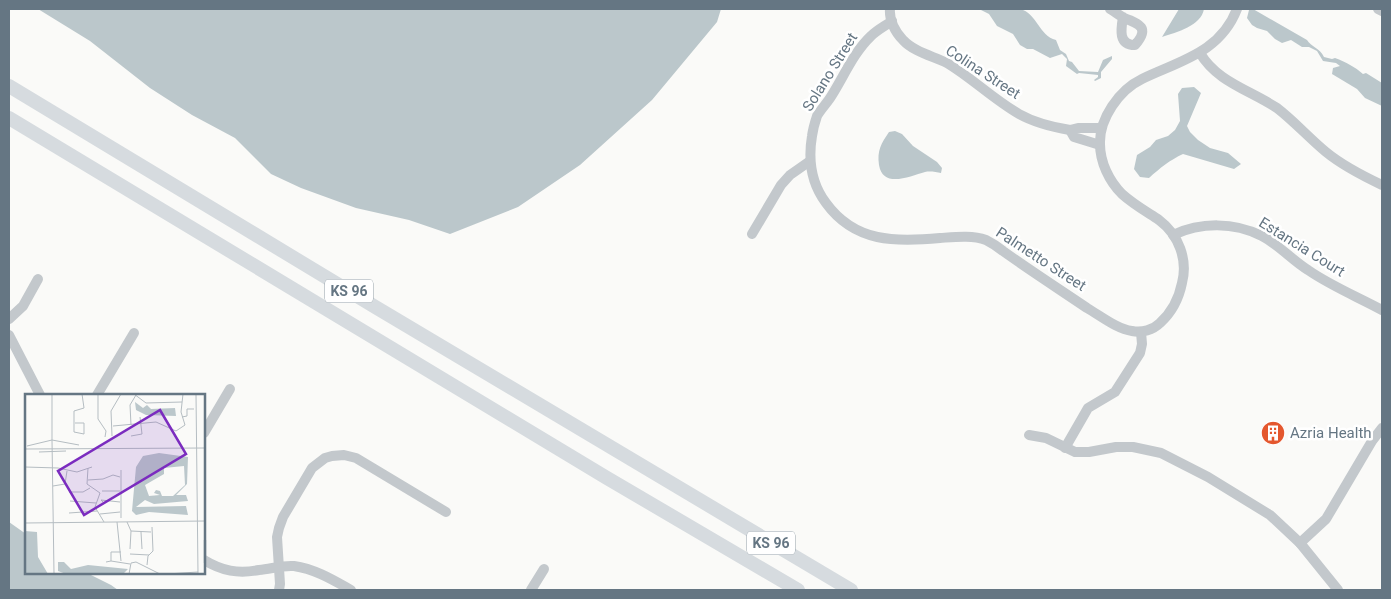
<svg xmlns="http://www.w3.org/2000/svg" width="1391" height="599" font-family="Roboto,sans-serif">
  <rect width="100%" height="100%" fill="#fafaf8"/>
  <g fill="#bbc7cb">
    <path d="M38 9H721L717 22 652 100 580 165 518 207 450 234 409 220 356 208 301 188 271 174 235 138 192 115 150 88 90 41Z"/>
    <path d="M979 9C991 9 1009 6 1020 9 1037 13 1039 36 1056 40L1060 50 1066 54 1069 61 1072 62 1079 71 1098 72 1103 60 1112 56V59L1101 72V78L1095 81 1094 80 1098 77V75L1079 73 1077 74 1066 66 1067 59 1062 54 1050 58 1033 49H1027L1020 45 1013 34 997 26 989 14Z"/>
    <path d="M1179 9H1204C1201 26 1177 32 1162 37Z"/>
    <path d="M1253 9 1307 40C1311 47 1320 48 1324 57L1332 59 1335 58C1346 62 1355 67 1363 74L1366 73 1382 83V106L1365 98 1357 89 1332 74 1333 68 1340 66 1336 63 1323 61 1317 51 1309 47H1302L1291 40 1282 43 1275 39 1267 31 1257 28 1252 25 1247 18 1249 10Z"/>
    <path d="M1194 87 1201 93 1187 126 1190 132 1198 140 1210 148 1228 153 1241 164 1234 169 1183 154C1170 160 1160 168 1149 178L1140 177 1134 169 1137 155 1150 147 1156 140 1168 136 1175 130 1180 121 1178 94 1182 88Z"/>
    <path d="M895 131 902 134 913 146 937 162 942 168 941 173C936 172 930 171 925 172 910 176 883 189 879 165 877 150 881 144 889 132Z"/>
    <path d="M9 522 26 534V573H87L111 585 118 590H9Z"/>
  </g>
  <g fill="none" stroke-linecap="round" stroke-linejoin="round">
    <g stroke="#c3c8cc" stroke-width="10">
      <path d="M890 9C889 20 895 32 903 40 914 52 933 56 947 63 972 78 993 99 1019 114 1035 123 1052 127 1070 130"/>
      <path d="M1110 9C1115 12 1119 15 1124 18 1140 24 1150 28 1135 45 1118 45 1121 29 1123 17"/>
      <path d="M1378 9 1382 11"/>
      <path d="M892 21C885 26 877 30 871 36 854 52 844 76 832 95 828 102 821 109 817 116 815 122 813 129 812 136 808 160 811 183 826 203 855 243 896 242 940 238 955 237 972 235 986 240 992 243 998 247 1003 251 1031 271 1059 289 1087 308 1101 316 1117 329 1132 331 1142 333 1153 330 1160 323 1171 313 1179 298 1182 283 1188 260 1179 235 1159 220 1147 212 1133 204 1122 194 1109 181 1100 162 1100 144 1099 119 1119 90 1142 79 1179 61 1220 53 1237 9"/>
      <path d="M1200 53C1217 82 1250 90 1277 108 1294 121 1309 138 1326 152 1343 166 1363 176 1382 185"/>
      <path d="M1100 145 1074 137 1070 130 1078 128H1101"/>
      <path d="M752 234 781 185 790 175 810 161"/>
      <path d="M1173 235C1201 222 1234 222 1262 236 1279 245 1292 260 1308 270 1331 286 1358 297 1382 310"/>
      <path d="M9 319 23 306 38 279"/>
      <path d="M9 335 40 395"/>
      <path d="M97 395 134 333"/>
      <path d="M204 433 230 389"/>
      <path d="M1029 435 1046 438 1075 452H1089L1116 447H1133L1161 453 1208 477 1270 515 1300 543 1338 590"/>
      <path d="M1065 448 1088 408 1115 392 1140 353 1142 344 1141 332"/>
      <path d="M1300 543 1326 519 1372 441 1382 428"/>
      <path d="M204 560C222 571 238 574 259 570 271 569 282 565 294 566 315 569 333 580 351 590"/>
      <path d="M279 590 280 584 277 537 279 528 283 517 312 468 325 458 332 456 344 455 356 458 446 512"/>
      <path d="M531 590 544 569"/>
    </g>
    <g stroke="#d6dbdf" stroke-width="14">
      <path d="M9 86 377 308 851 590"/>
      <path d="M9 118 607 478 798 590"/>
    </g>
  </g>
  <defs>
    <g id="building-disc" transform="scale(1.25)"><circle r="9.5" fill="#e4572e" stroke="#fff"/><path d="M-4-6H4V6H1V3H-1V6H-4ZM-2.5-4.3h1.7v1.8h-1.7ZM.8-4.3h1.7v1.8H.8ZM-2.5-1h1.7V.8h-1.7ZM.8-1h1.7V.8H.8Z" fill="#fff"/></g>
  </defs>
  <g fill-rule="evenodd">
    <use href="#building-disc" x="1273" y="433"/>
  </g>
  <g text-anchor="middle" stroke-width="5" stroke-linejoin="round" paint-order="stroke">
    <g fill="#fff" stroke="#939fa8" stroke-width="1">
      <rect x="325" y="279.5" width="48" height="23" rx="4"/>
      <rect x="747" y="531.5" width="48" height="23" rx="4"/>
    </g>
    <g font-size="14" font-weight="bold" fill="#657683">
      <text x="349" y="296">KS 96</text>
      <text x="771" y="548">KS 96</text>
    </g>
    <g font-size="15" fill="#657683" stroke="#fff">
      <text transform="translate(830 72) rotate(-58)" y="5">Solano Street</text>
      <text transform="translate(983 72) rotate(33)" y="5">Colina Street</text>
      <text transform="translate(1302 247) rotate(32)" y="5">Estancia Court</text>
      <text transform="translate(1041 259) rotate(33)" y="5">Palmetto Street</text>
    </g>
    <g font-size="15" fill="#657683" stroke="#fff" text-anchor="start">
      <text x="1290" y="438">Azria Health</text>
    </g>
  </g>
  <g transform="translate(25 394)">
    <rect width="180" height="180" fill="#fafaf8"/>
    <path d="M110 8 118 14 122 11 126 15 150 14 151 22 121 21 111 16ZM134 59 163 63 162 90 151 101H161L163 107 129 110 120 106 111 113 161 112 163 121 124 118 111 121 107 117 111 73 118 62ZM159 72 160 91 148 102H137L135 97 131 96 129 99 135 101 124 102 120 91 139 80V74ZM0 137 12 138 13 163 23 180H0ZM39 168 46 175 63 171 103 175 98 180H41L33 177V168Z" fill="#bbc7cb" fill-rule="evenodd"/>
    <path fill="none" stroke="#bbc7cb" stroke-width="2.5" d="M180 146V169"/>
    <path fill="none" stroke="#b5bdc2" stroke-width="1" d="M27 0V46M73 0V25L81 37 80 43M109 0 121 9 157 8M158 0 156 18 160 31M171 0 173 180M157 23 162 22V15H169M50 29H59V40L49 38V17L59 14 57 0M106 31 105 11 111 1M88 32 131 28 151 37 160 31M87 42 86 17 96 0M106 42 117 40 115 23M27 46 29 180M2 52 27 46 54 51M0 55 180 54M14 58 41 57M0 73 33 74 52 78 67 73M63 74 62 90 75 99 70 113 79 128M96 76V124M63 86 78 85 88 81 95 83M28 92 40 90 42 77M77 97H95M44 98H58L65 94M45 107 71 109M78 108 76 106 95 108M44 119 72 117M75 120 95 118M92 128 96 167M102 128 106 137 126 138M0 129 180 127M116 138 117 155M105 155 106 137M105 160 124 161M86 167 105 170M81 168 86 167V158H96M122 171 123 162 128 157 127 133M104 180 106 169 111 168 135 180M142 180 173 178"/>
    <path fill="#7b2cbf" fill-opacity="0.15" stroke="#7b2cbf" stroke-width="2.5" d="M135 16 161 60 59 121 33 77Z"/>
    <rect width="180" height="180" fill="none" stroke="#657683" stroke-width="2.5"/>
  </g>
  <rect width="1391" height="599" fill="none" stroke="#657683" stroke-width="20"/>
</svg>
